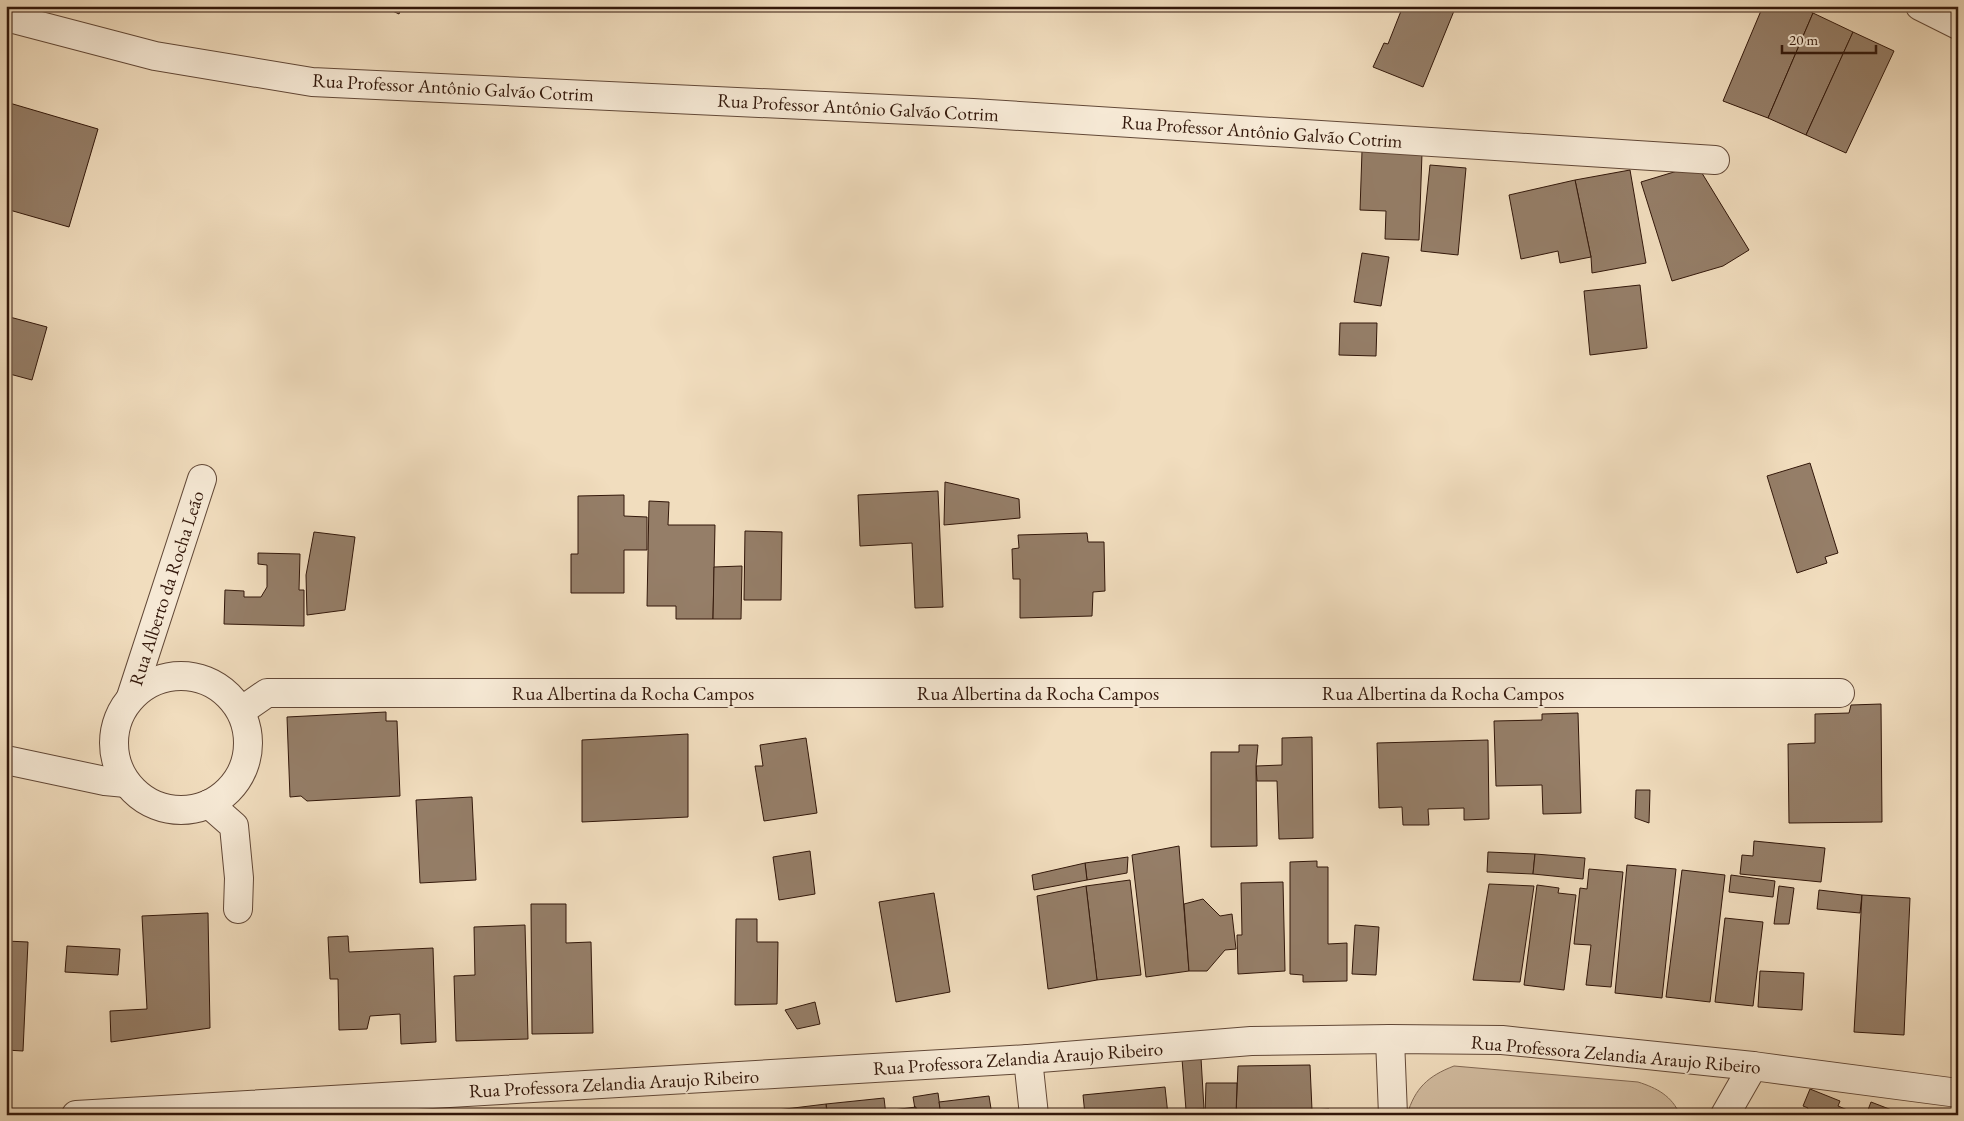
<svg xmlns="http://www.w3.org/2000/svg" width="1964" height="1121" font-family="'EB Garamond',serif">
  <rect width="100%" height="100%" fill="#f1ddbe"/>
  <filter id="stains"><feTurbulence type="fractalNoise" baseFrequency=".004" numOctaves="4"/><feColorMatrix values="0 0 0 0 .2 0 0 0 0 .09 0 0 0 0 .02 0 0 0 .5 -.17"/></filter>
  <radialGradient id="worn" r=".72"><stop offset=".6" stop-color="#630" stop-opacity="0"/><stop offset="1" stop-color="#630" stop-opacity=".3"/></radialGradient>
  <path fill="#d1bb9f" stroke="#826954" d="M1454 1066 1638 1082C1657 1088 1672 1096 1680 1115H1407C1415 1088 1428 1076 1454 1066Z"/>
  <g fill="#957e68" stroke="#32170a">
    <path d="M382 6H402L399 14Z"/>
    <path d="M1403 6H1456L1423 87 1373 67 1384 43 1388 44Z"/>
    <path d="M1763 6H1799L1813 13 1768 118 1723 101Z"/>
    <path d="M1813 13 1853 32 1806 135 1768 118Z"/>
    <path d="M1853 32 1894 51 1846 153 1806 135Z"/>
    <path d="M6 102 98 129 69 227 6 209Z"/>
    <path d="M1362 151 1422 153 1419 240 1385 239 1386 211 1360 210Z"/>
    <path d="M1430 165 1466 168 1458 255 1421 251Z"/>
    <path d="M1697 165 1749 250 1723 266 1672 281 1641 182Z"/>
    <path d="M1630 170 1646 263 1592 273 1591 257 1575 180Z"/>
    <path d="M1575 180 1591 257 1560 263 1558 251 1521 259 1509 195Z"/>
    <path d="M1362 253 1389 257 1381 306 1354 302Z"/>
    <path d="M1640 285 1647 348 1590 355 1584 291Z"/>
    <path d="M6 316 47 327 32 380 6 373Z"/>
    <path d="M1340 323H1377L1376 356 1339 355Z"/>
    <path d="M1810 463 1838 553 1825 557 1827 563 1797 573 1767 476Z"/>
    <path d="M945 482 1019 499 1020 518 944 525Z"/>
    <path d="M938 491 943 607 915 608 912 543 860 546 858 495Z"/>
    <path d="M624 495V516L647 517V550H624V593H571V554H578V496Z"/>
    <path d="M649 501 669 502 668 525H715L713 619H676V606H647Z"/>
    <path d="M745 531 782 532 781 600H744Z"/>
    <path d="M314 532 355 537 345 610 307 615 306 575Z"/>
    <path d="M1087 533 1088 542H1104L1105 591 1093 592 1092 616 1020 618V579H1013L1012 549 1019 548 1018 535Z"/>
    <path d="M258 553 300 554 299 590H304V626L224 624 225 590 244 591V597H261L267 587V565L258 564Z"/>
    <path d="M742 566 741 619H713L714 567Z"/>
    <path d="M1881 704 1882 822 1789 823 1788 744 1815 743V714L1849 713 1851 705Z"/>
    <path d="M386 712V721H397L400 796 307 801 301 796 290 797 287 717Z"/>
    <path d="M1578 713 1581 813 1543 814 1542 785 1496 786 1494 721 1542 720V714Z"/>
    <path d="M688 734V817L582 822V740Z"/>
    <path d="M1312 737 1313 838 1279 839 1277 781H1257L1256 766 1282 765V738Z"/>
    <path d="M806 738 817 813 764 821 755 766H763L760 745Z"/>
    <path d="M1488 740 1489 819 1464 820V808L1428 809 1429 825H1403L1402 807 1379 808 1377 743Z"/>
    <path d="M1239 745H1258L1256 766 1257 846 1211 847V752H1239Z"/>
    <path d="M1636 790H1650L1649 823 1635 818Z"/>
    <path d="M472 797 476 880 420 883 416 800Z"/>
    <path d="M1754 841 1825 848 1821 882 1740 874 1742 855 1753 856Z"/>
    <path d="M1179 846 1189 971 1146 977 1132 855Z"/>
    <path d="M810 851 815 894 779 900 773 857Z"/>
    <path d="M1488 852 1535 854 1533 874 1487 872Z"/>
    <path d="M1535 854 1585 858 1583 879 1533 874Z"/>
    <path d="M1128 857 1127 873 1087 880 1085 863Z"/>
    <path d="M1317 861V867H1328V944L1347 943V981L1303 982V975L1290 974V862Z"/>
    <path d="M1085 863 1087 880 1034 890 1032 875Z"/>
    <path d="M1627 865 1676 869 1662 998 1615 993Z"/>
    <path d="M1589 869 1623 872 1611 987 1586 985 1591 945 1574 944 1580 888 1587 889Z"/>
    <path d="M1682 870 1725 875 1710 1002 1666 997Z"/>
    <path d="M1731 875 1775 881 1773 897 1729 892Z"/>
    <path d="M1130 880 1141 975 1097 980 1086 886Z"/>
    <path d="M1283 882 1285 971 1238 974 1237 935H1242L1241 883Z"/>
    <path d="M1489 884 1534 886 1520 982 1473 980Z"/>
    <path d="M1537 885 1559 888 1558 893 1576 895 1564 990 1524 985Z"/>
    <path d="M1086 886 1097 980 1048 989 1037 896Z"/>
    <path d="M1779 886 1794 888 1789 924H1774Z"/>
    <path d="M1819 890 1862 895 1860 913 1817 909Z"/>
    <path d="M934 893 950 992 896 1002 879 902Z"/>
    <path d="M1862 895 1910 898 1904 1035 1854 1032Z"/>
    <path d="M1203 899 1220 916 1232 914 1236 949 1225 950 1207 971H1189L1184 904Z"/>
    <path d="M531 904H566V943L591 942 593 1033 532 1034Z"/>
    <path d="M208 913 210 1028 111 1042 110 1011 147 1009 142 916Z"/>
    <path d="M1725 918 1763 922 1753 1006 1715 1002Z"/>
    <path d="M736 919H757V942H778L777 1004 735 1005Z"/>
    <path d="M525 925 528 1039 456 1041 454 976 475 975 474 927Z"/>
    <path d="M1355 925 1379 927 1376 975 1352 974Z"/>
    <path d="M348 936 349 952 433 948 436 1042 401 1044 400 1014 370 1016 367 1029 339 1030 338 979H330L328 937Z"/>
    <path d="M6 941 28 942 23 1051 6 1050Z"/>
    <path d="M67 946 120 949 118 975 65 972Z"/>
    <path d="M1760 971 1804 973 1802 1010 1758 1007Z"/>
    <path d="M815 1002 820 1024 797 1029 785 1010Z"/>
    <path d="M1201 1058 1204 1109 1186 1110 1182 1059Z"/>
    <path d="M1310 1065 1312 1110 1236 1114 1238 1066Z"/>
    <path d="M1206 1083H1237L1236 1115H1205Z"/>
    <path d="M1165 1087 1168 1115H1085L1083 1095Z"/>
    <path d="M1810 1089 1840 1101 1838 1106 1859 1115H1805L1808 1108 1803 1106Z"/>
    <path d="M938 1093 941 1115H916L913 1097Z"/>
    <path d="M989 1096 992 1115H941L939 1102Z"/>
    <path d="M884 1098 886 1115H828L826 1104Z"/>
    <path d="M1871 1102 1897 1112 1896 1115H1866Z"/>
    <path d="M826 1104 827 1115H778L777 1110Z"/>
    <path d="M916 1107V1115H886L885 1111Z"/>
    <path d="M1329 1109V1115H1236V1114Z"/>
  </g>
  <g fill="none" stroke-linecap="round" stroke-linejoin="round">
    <g stroke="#624837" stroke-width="30">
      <g id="minor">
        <path d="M1920 6 1958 25"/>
        <path d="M6 17 155 56 312 82 973 113 1715 160"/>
        <circle cx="181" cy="743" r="67"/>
        <path d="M131 697 202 479"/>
        <path d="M241 711 267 693H1840"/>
        <path d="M6 760 105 781 126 783"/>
        <path d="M209 804 234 826 239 878 238 909"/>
        <path d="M1390 1039 1393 1115"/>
        <path d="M1028 1059 1034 1115"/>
        <path d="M76 1115 1028 1059 1251 1041 1390 1039 1502 1040 1753 1066 1958 1093"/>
        <path d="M1725 1115 1753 1066"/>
      </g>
    </g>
    <use href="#minor" stroke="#f6e9d5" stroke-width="28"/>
  </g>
  <g text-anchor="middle" stroke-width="4" stroke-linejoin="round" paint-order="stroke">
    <g font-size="19" fill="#32170a" stroke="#f6e9d5">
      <text transform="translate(453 87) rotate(3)" y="7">Rua Professor Antônio Galvão Cotrim</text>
      <text transform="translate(858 107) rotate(3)" y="7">Rua Professor Antônio Galvão Cotrim</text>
      <text transform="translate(1262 131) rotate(4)" y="7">Rua Professor Antônio Galvão Cotrim</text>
      <text transform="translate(166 588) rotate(-72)" y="7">Rua Alberto da Rocha Leão</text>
      <text x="633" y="700">Rua Albertina da Rocha Campos</text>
      <text x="1038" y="700">Rua Albertina da Rocha Campos</text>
      <text x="1443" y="700">Rua Albertina da Rocha Campos</text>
      <text transform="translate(1616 1054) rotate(5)" y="7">Rua Professora Zelandia Araujo Ribeiro</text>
      <text transform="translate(1018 1058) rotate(-4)" y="7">Rua Professora Zelandia Araujo Ribeiro</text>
      <text transform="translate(614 1083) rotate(-3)" y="7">Rua Professora Zelandia Araujo Ribeiro</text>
    </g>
  </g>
  <rect width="1964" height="1121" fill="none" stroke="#f1ddbe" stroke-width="25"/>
  <rect x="8" y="8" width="1949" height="1106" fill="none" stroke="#32170a" stroke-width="2.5"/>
  <rect x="12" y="12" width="1939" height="1096" fill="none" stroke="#32170a"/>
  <path d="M1782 45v8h94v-8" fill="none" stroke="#32170a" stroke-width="2.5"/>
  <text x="1789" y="45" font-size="15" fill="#32170a" stroke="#f6e9d5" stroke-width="4" paint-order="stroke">20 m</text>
  <rect width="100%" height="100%" filter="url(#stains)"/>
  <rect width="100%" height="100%" fill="url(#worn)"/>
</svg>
